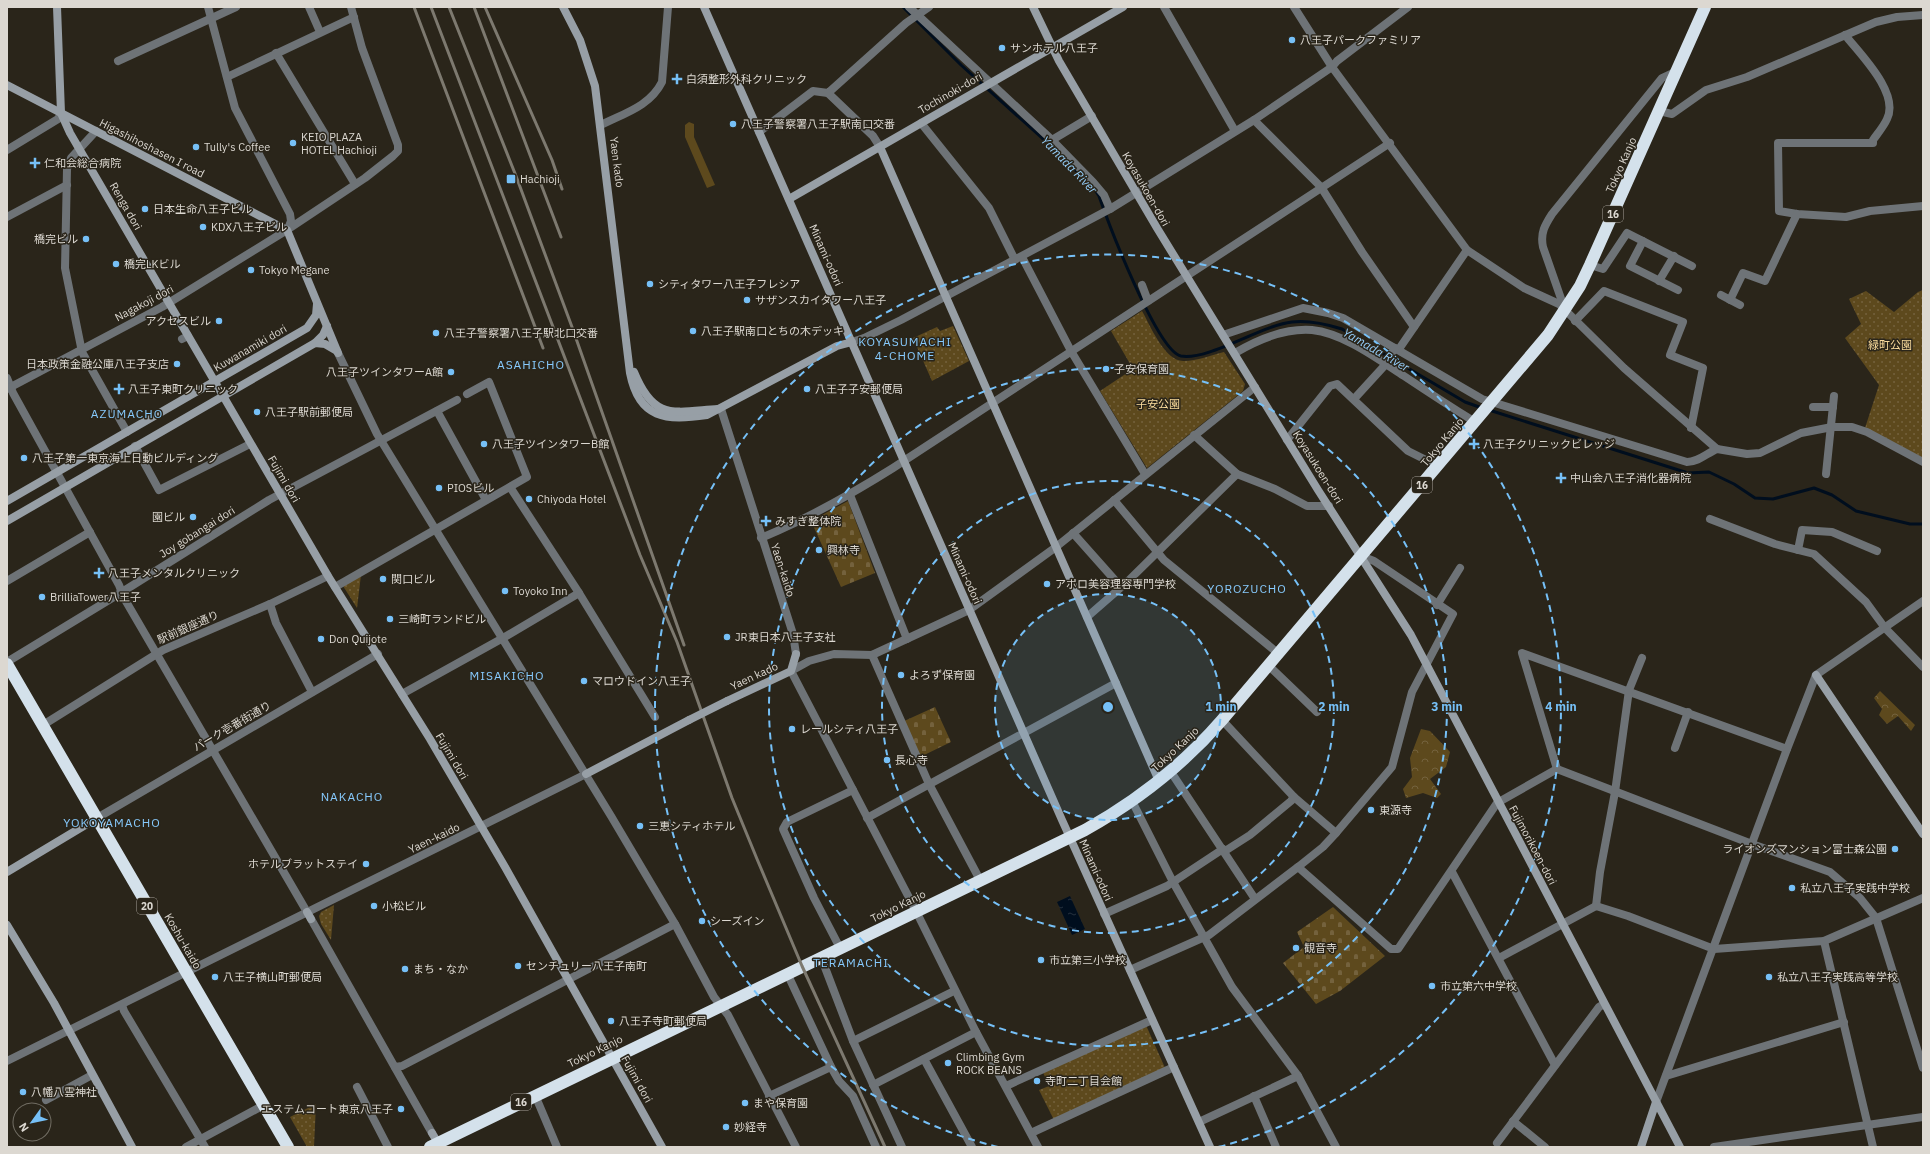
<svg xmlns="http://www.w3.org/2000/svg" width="1930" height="1154" font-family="'IBM Plex Sans','Noto Sans JP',sans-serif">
  <defs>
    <pattern id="forest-crowns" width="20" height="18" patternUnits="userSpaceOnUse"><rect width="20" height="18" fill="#5d491d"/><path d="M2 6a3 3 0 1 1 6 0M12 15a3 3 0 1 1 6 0" fill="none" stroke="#74623d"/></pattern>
    <pattern id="cemetery-stones" width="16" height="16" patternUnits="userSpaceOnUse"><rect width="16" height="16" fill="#5d491d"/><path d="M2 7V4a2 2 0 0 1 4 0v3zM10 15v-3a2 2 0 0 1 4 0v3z" fill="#74623d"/></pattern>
    <pattern id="park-dots" width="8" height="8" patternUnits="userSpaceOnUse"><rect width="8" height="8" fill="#5d491d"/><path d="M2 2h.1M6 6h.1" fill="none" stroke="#74623d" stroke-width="1.8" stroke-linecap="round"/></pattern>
    <pattern id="water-ripples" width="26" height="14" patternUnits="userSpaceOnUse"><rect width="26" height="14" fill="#000e1e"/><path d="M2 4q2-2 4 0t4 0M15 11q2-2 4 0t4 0" fill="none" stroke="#25303e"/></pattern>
  </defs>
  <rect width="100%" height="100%" fill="#2a251a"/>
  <path fill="#5d491d" d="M689 122 694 124V137L715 185 707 188 685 137V125Z"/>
  <g fill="url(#forest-crowns)">
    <path d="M1880 691 1915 725 1911 731 1898 716 1887 724 1879 715 1882 709 1874 698Z"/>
    <path d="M1421 729 1430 731 1450 752 1446 767 1430 779 1441 794 1437 798 1423 793 1406 798 1403 789 1412 777 1410 758Z"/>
  </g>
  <g fill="url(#cemetery-stones)">
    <path d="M848 501 875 573 841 587 811 521Z"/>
    <path d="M935 707 951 742 918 758 902 722Z"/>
    <path d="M1333 907 1385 956 1340 991 1316 1004 1283 963 1304 947 1297 932Z"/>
  </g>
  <g fill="url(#park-dots)">
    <path d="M1923 290V458L1865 428 1879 385 1845 338 1861 324 1849 299 1866 291 1894 312 1918 292Z"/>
    <path d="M1142 311C1150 325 1165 362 1184 361 1197 361 1211 355 1224 352L1245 384 1243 391 1147 468 1100 391 1133 369 1111 331Z"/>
    <path d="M953 326 969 361 932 381 913 338 937 327 940 331Z"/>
    <path d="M361 575 357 608 343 586Z"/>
    <path d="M334 905 331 940 321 924 319 916 321 912Z"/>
    <path d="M1145 1023 1166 1070 1055 1122 1039 1090 1049 1086 1042 1070Z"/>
    <path d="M316 1104 314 1147H307L290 1117Z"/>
  </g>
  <path fill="url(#water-ripples)" d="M1070 896 1085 929 1072 935 1057 902Z"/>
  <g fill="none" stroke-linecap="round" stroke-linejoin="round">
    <g stroke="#000e1e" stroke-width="3">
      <path d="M903 7 961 65 1042 138 1093 187 1099 196C1108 222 1157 351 1181 356 1208 361 1262 325 1292 322 1309 320 1326 324 1342 329L1465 402 1482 408"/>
      <path d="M1489 410 1688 473 1709 472 1734 484 1755 498 1773 499 1814 488 1832 495 1856 511 1910 524H1923"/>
    </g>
    <g stroke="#6e7377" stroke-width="8">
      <path d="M208 7 235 108 290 214 291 221 288 229"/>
      <path d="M309 7 320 32"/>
      <path d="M909 7 1052 140 1093 182 1104 195 1110 209"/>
      <path d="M1164 7 1235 131"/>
      <path d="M1294 7 1332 67 1467 250 1524 288 1559 304 1624 368 1717 449 1747 454 1760 453 1801 433 1832 427H1852L1867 432 1923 462"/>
      <path d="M1845 35C1860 54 1900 93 1887 119 1884 126 1878 133 1873 140V143H1778L1779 211 1797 214 1846 217 1870 211 1923 206"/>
      <path d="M276 53 355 184"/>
      <path d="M118 61 236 7"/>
      <path d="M227 77 354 17"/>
      <path d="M828 93 873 136 880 147"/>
      <path d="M1659 111 1672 114 1706 90 1747 77 1876 22 1897 17 1923 15"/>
      <path d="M1254 120 1321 187 1362 252 1414 327"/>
      <path d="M921 123 989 208 1015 260"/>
      <path d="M601 125C625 113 650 106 662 82L668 7"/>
      <path d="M96 131 71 158 67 169 65 268 82 352 127 432"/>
      <path d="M759 132 813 91 828 93 906 23 929 7"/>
      <path d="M1052 140 1092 116"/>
      <path d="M7 150 58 119 61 113"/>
      <path d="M7 217 67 185"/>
      <path d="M1643 241 1630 266 1678 290"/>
      <path d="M1022 257 1071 351 1145 474"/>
      <path d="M1590 265 1603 269 1627 233 1692 266"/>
      <path d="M1659 281 1674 256"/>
      <path d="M1142 285 1148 301"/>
      <path d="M1721 295 1740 305"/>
      <path d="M1730 300 1743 273 1765 281 1797 214"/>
      <path d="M1565 310 1543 247C1540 233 1545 225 1552 214L1662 78 1677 71"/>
      <path d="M1575 321 1604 291 1683 322 1670 355 1703 368 1691 428"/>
      <path d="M1223 335 1303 308 1328 313 1343 318 1482 399 1687 462C1699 462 1707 453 1717 449"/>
      <path d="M182 339 188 336"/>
      <path d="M852 342 864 338 901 320 1110 209 1254 120 1332 67 1337 61 1408 7"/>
      <path d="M1399 349 1467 250"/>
      <path d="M338 353 377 434 611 816 675 924 714 997 728 1015 796 1147"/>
      <path d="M1235 353C1257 340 1286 328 1312 330 1343 333 1378 359 1404 376 1428 392 1451 407 1475 422"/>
      <path d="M7 378 13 393 119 585 124 598 307 912"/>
      <path d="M7 389 162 307 287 230 365 178 393 156 398 151V145L362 48 351 7"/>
      <path d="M1354 399 1386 364 1395 348"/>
      <path d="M1813 407H1833"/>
      <path d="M721 409 793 634 796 654"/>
      <path d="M437 411 486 500"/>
      <path d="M1194 435 1237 474 1275 489 1307 506H1329"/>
      <path d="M1287 440 1330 386 1337 384 1408 451 1438 466"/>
      <path d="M135 446 159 490 250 444"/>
      <path d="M1826 474 1834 396"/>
      <path d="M510 487 579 593 655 717"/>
      <path d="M850 495 907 639"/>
      <path d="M1114 500 1164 560 1279 654"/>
      <path d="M1710 519 1775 544 1814 554 1866 602 1885 628 1923 667"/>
      <path d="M1073 533 1121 587"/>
      <path d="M761 538C807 519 850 495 893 468L1390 143"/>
      <path d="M1798 550 1802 530 1832 532 1877 551"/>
      <path d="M7 581 90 532"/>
      <path d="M335 587 527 477 489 382 467 394"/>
      <path d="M270 604 276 623 312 692"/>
      <path d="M1437 605 1460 568"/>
      <path d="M1087 617 1126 583 1237 474"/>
      <path d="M872 655 929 784 980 880"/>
      <path d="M7 662 122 592 269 500 457 400"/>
      <path d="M1269 666 1317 712"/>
      <path d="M402 694 503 638 579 593"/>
      <path d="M1222 720 1294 797 1336 833"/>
      <path d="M43 725 163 650 270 604 328 576"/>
      <path d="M1675 748 1688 712"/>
      <path d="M1557 769 1752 844 1830 872 1860 898 1876 918 1923 1068"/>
      <path d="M1557 769 1522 653 1787 749"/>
      <path d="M1171 772 1255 899"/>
      <path d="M1132 801 1173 882 1232 987 1298 1076 1336 1147"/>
      <path d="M97 818 378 654"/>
      <path d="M867 818 1116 683"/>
      <path d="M1225 851 1250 835 1291 801 1294 797"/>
      <path d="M1298 867 1391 949H1398L1497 803 1557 769"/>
      <path d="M1452 872 1555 1065"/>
      <path d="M1596 906 1600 872 1615 792 1629 690 1642 658"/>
      <path d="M1104 914 1167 886 1223 849"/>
      <path d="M311 919 432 1133"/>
      <path d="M1824 941 1873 1147"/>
      <path d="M840 948 814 898 783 829 787 822 853 790"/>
      <path d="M821 957 853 1041 902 1147"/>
      <path d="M1499 958 1596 906 1628 916 1714 949 1824 941 1923 898"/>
      <path d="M1130 970 1209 935 1298 867 1323 847 1336 833 1392 767 1412 692 1453 614 1374 561 1361 556"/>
      <path d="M787 973 831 1067 839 1081 853 1096 876 1147"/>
      <path d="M122 1005 124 1011 205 1147"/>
      <path d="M853 1041 954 991"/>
      <path d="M924 1059 972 1147"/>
      <path d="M7 1061 586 774"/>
      <path d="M395 1067 402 1066 675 924"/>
      <path d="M1666 1076 1844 1022"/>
      <path d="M873 1085 976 1032"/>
      <path d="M1006 1086 1152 1020"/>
      <path d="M357 1087 388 1147"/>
      <path d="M535 1095 557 1147"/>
      <path d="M769 1096 831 1067"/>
      <path d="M1254 1096 1276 1147"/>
      <path d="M46 1100 92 1075"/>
      <path d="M1656 1102 1787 749 1816 675 1923 601"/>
      <path d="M1513 1121 1545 1147"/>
      <path d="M1199 1122 1298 1076"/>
      <path d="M1031 1133 1174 1067"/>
      <path d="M1497 1143 1599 1007 1604 1004"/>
      <path d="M186 1147 264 1105"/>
      <path d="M1038 1147 976 1032 916 911 791 671 809 661 834 654 872 655 969 610 1056 547 1255 387"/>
      <path d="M1714 1147 1923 1117"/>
    </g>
    <g stroke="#979fa6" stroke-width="8">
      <path d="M57 7 61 113 70 133 328 576 430 739 505 867 662 1147"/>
      <path d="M563 7 580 40 595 86 630 373C639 419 666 421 707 415L837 346 852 342"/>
      <path d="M704 7 1062 820 1210 1147"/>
      <path d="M1033 7 1059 61 1157 228 1318 490 1411 635 1680 1147"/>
      <path d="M7 85 287 230 338 353"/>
      <path d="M880 147 1159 781"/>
      <path d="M789 199 1123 7"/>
      <path d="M315 343 323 335 327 326"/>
      <path d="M634 372C654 421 673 412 718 409"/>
      <path d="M7 501 307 328 316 315 317 304"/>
      <path d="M7 521 315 343 325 344 337 351"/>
      <path d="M1816 675 1923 834"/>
      <path d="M727 701 791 671 796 654"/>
      <path d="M586 774 689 720"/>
      <path d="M7 872 97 818"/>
      <path d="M307 912 311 919"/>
      <path d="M7 925 54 1003 132 1147"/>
      <path d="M432 1133 438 1143"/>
      <path d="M1641 1147 1656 1102"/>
    </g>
    <g stroke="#d4e1eb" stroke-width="12">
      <path d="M7 664 288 1147"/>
      <path d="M430 1147 1085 830C1137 801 1183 765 1222 720L1548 335 1580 286 1590 265 1705 7"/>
    </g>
    <g stroke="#7d796f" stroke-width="3">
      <path d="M414 7 543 348"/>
      <path d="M431 7 640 555 677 642 732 798 757 859 802 966 885 1147"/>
      <path d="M449 7 516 176 572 327 684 645"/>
      <path d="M474 7 561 237"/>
      <path d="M485 7 552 160 562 189"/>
    </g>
    <path stroke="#979fa6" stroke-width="8" d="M689 720 727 701"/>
  </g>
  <circle cx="1108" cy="707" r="113" fill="#76c0f7" fill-opacity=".12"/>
  <g fill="none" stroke="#76c0f7" stroke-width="2" stroke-dasharray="7 5">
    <circle cx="1108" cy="707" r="113"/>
    <circle cx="1108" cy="707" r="226"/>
    <circle cx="1108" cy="707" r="339"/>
    <path d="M998 1147A453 453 0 1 1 1218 1147"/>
  </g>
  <g fill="#76c0f7" stroke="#2a251a" stroke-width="1.5">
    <circle cx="1292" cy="40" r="4"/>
    <circle cx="1002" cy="48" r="4"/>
    <path d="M675 73h4v4h4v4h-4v4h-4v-4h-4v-4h4z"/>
    <circle cx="733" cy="124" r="4"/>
    <circle cx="293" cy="143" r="4"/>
    <circle cx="196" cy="147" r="4"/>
    <path d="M33 157h4v4h4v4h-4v4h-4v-4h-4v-4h4z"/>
    <rect x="506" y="174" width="10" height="10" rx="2"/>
    <circle cx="145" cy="209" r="4"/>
    <circle cx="203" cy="227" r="4"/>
    <circle cx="86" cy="239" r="4"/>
    <circle cx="116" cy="264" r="4"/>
    <circle cx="251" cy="270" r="4"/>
    <circle cx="650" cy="284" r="4"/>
    <circle cx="747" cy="300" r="4"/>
    <circle cx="219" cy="321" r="4"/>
    <circle cx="693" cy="331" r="4"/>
    <circle cx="436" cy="333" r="4"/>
    <circle cx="177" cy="364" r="4"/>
    <circle cx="1106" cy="369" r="4"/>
    <circle cx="451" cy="372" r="4"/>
    <path d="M117 383h4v4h4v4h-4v4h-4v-4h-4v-4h4z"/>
    <circle cx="807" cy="389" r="4"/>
    <circle cx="257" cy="412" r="4"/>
    <circle cx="484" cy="444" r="4"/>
    <path d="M1472 438h4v4h4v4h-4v4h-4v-4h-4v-4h4z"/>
    <circle cx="24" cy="458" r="4"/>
    <path d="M1559 472h4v4h4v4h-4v4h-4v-4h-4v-4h4z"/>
    <circle cx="439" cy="488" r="4"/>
    <circle cx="529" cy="499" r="4"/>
    <circle cx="193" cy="517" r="4"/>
    <path d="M764 515h4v4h4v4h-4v4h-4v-4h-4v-4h4z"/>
    <circle cx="819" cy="550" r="4"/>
    <path d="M97 567h4v4h4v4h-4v4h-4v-4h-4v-4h4z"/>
    <circle cx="383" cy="579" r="4"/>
    <circle cx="1047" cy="584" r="4"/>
    <circle cx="505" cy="591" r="4"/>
    <circle cx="42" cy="597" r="4"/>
    <circle cx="390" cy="619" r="4"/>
    <circle cx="727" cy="637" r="4"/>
    <circle cx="321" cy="639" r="4"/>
    <circle cx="901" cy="675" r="4"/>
    <circle cx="584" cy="681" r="4"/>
    <circle cx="792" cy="729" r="4"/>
    <circle cx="887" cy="760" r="4"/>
    <circle cx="1371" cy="810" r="4"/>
    <circle cx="640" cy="826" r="4"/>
    <circle cx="1895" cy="849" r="4"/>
    <circle cx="366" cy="864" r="4"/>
    <circle cx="1792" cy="888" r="4"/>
    <circle cx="374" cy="906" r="4"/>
    <circle cx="702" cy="921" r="4"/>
    <circle cx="1296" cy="948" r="4"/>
    <circle cx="1041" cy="960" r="4"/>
    <circle cx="518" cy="966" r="4"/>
    <circle cx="405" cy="969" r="4"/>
    <circle cx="215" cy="977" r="4"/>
    <circle cx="1769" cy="977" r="4"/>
    <circle cx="1432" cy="986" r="4"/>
    <circle cx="611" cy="1021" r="4"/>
    <circle cx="948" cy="1063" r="4"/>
    <circle cx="1037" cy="1081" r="4"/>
    <circle cx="23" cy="1092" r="4"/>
    <circle cx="745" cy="1103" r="4"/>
    <circle cx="401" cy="1109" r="4"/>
    <circle cx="726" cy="1127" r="4"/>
  </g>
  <g text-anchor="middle" stroke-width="3" stroke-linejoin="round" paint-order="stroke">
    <g fill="#2a251a" stroke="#a7a29a" stroke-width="1">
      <rect x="1603" y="206" width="20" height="16" rx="3"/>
      <rect x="1412" y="477" width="20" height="16" rx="3"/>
      <rect x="137" y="898" width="20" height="16" rx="3"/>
      <rect x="511" y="1094" width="20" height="16" rx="3"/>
    </g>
    <g font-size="10" font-weight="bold" fill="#dcd8d1">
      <text x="1613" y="218">16</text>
      <text x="1422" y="489">16</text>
      <text x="147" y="910">20</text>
      <text x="521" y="1106">16</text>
    </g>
    <g font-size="11" fill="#dcd8d1" stroke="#2a251a" text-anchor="start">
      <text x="1300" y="44">八王子パークファミリア</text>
      <text x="1010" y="52">サンホテル八王子</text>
      <text x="686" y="83">白須整形外科クリニック</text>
      <text x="741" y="128">八王子警察署八王子駅南口交番</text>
      <text x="301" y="141">KEIO PLAZA<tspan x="301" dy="13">HOTEL Hachioji</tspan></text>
      <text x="204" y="151">Tully's Coffee</text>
      <text x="44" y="167">仁和会総合病院</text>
      <text x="520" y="183">Hachioji</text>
      <text x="153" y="213">日本生命八王子ビル</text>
      <text x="211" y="231">KDX八王子ビル</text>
      <text x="78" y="243" text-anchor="end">橋完ビル</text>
      <text x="124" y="268">橋完LKビル</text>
      <text x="259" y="274">Tokyo Megane</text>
      <text x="658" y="288">シティタワー八王子フレシア</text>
      <text x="755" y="304">サザンスカイタワー八王子</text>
      <text x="211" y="325" text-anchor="end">アクセスビル</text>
      <text x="701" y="335">八王子駅南口とちの木デッキ</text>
      <text x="444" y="337">八王子警察署八王子駅北口交番</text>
      <text x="169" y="368" text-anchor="end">日本政策金融公庫八王子支店</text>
      <text x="1114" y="373">子安保育園</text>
      <text x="443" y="376" text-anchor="end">八王子ツインタワーA館</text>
      <text x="128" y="393">八王子東町クリニック</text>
      <text x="815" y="393">八王子子安郵便局</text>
      <text x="265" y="416">八王子駅前郵便局</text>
      <text x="492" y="448">八王子ツインタワーB館</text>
      <text x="1483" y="448">八王子クリニックビレッジ</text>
      <text x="32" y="462">八王子第一東京海上日動ビルディング</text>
      <text x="1570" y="482">中山会八王子消化器病院</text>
      <text x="447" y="492">PIOSビル</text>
      <text x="537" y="503">Chiyoda Hotel</text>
      <text x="185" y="521" text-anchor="end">園ビル</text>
      <text x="775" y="525">みすぎ整体院</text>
      <text x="827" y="554">興林寺</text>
      <text x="108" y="577">八王子メンタルクリニック</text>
      <text x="391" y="583">関口ビル</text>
      <text x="1055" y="588">アポロ美容理容専門学校</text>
      <text x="513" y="595">Toyoko Inn</text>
      <text x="50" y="601">BrilliaTower八王子</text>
      <text x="398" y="623">三崎町ランドビル</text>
      <text x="735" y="641">JR東日本八王子支社</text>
      <text x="329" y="643">Don Quijote</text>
      <text x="909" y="679">よろず保育園</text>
      <text x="592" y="685">マロウドイン八王子</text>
      <text x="800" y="733">レールシティ八王子</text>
      <text x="895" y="764">長心寺</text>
      <text x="1379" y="814">東源寺</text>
      <text x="648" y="830">三恵シティホテル</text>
      <text x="1887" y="853" text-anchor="end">ライオンズマンション富士森公園</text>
      <text x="358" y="868" text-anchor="end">ホテルブラットステイ</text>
      <text x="1800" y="892">私立八王子実践中学校</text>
      <text x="382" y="910">小松ビル</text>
      <text x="710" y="925">シーズイン</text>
      <text x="1304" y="952">観音寺</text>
      <text x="1049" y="964">市立第三小学校</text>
      <text x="526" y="970">センチュリー八王子南町</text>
      <text x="413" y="973">まち・なか</text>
      <text x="223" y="981">八王子横山町郵便局</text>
      <text x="1777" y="981">私立八王子実践高等学校</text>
      <text x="1440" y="990">市立第六中学校</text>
      <text x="619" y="1025">八王子寺町郵便局</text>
      <text x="956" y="1061">Climbing Gym<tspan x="956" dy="13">ROCK BEANS</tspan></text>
      <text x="1045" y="1085">寺町二丁目会館</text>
      <text x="31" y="1096">八幡八雲神社</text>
      <text x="753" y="1107">まや保育園</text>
      <text x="393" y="1113" text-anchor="end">エステムコート東京八王子</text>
      <text x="734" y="1131">妙経寺</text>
    </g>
    <g font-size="11" fill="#dcd8d1" stroke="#2a251a">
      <text transform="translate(950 93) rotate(-30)" y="4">Tochinoki-dori</text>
      <text transform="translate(152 148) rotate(27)" y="4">Higashihoshasen I road</text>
      <text transform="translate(617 162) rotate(83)" y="4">Yaen kado</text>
      <text transform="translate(1621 165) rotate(-66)" y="4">Tokyo Kanjo</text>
      <text transform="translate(1146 189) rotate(60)" y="4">Koyasukoen-dori</text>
      <text transform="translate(126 206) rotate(60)" y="4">Renga dori</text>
      <text transform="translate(826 255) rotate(66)" y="4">Minami-odori</text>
      <text transform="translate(144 303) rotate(-28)" y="4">Nagakoji dori</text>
      <text transform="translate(250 348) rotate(-30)" y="4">Kuwanamiki dori</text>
      <text transform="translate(1442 442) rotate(-50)" y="4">Tokyo Kanjo</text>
      <text transform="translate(1318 467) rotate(58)" y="4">Koyasukoen-dori</text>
      <text transform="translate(284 479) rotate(60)" y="4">Fujimi dori</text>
      <text transform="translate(197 532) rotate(-32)" y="4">Joy gobangai dori</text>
      <text transform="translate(783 570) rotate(72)" y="4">Yaen-kaido</text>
      <text transform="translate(965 573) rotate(66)" y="4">Minami-odori</text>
      <text transform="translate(188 627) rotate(-24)" y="4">駅前銀座通り</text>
      <text transform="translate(754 676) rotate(-25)" y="4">Yaen kado</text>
      <text transform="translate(232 726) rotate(-30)" y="4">パーク壱番街通り</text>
      <text transform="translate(1175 749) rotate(-43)" y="4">Tokyo Kanjo</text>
      <text transform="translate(452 756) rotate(59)" y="4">Fujimi dori</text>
      <text transform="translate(434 838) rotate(-26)" y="4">Yaen-kaido</text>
      <text transform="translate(1533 845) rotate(62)" y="4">Fujimorikoen-dori</text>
      <text transform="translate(1096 870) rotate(66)" y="4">Minami-odori</text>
      <text transform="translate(898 906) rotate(-26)" y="4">Tokyo Kanjo</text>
      <text transform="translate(183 941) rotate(60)" y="4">Koshu-kaido</text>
      <text transform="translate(595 1051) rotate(-26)" y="4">Tokyo Kanjo</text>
      <text transform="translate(637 1079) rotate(61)" y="4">Fujimi dori</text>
    </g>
    <g font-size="11" fill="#fadb9c" stroke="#2a251a">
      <text x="1890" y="349">緑町公園</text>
      <text x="1158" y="408">子安公園</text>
    </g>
    <g font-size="12" font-style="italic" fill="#97d1fe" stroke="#2a251a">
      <text transform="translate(1069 165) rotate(46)" y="4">Yamada River</text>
      <text transform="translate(1376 350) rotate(30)" y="4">Yamada River</text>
    </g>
    <g font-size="12" letter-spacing="1" fill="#87cafd" stroke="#2a251a">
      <text x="905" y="346">KOYASUMACHI<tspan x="905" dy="14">4-CHOME</tspan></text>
      <text x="531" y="369">ASAHICHO</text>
      <text x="127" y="418">AZUMACHO</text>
      <text x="1247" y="593">YOROZUCHO</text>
      <text x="507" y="680">MISAKICHO</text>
      <text x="352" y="801">NAKACHO</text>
      <text x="112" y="827">YOKOYAMACHO</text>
      <text x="851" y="967">TERAMACHI</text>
    </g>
  </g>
  <circle cx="1108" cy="707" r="6" fill="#76c0f7" stroke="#2a251a" stroke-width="2"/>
  <g font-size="12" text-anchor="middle" font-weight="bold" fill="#76c0f7" stroke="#2a251a" stroke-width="3" stroke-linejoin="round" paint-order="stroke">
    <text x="1221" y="711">1 min</text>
    <text x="1334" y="711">2 min</text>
    <text x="1447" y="711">3 min</text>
    <text x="1561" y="711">4 min</text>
  </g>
  <rect width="1930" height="1154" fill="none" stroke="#dcd8d1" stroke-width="16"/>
  <g transform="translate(32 1122) rotate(237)"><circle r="19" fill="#2a251a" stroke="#716d63"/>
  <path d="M0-3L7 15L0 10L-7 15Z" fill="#76c0f7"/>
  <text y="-6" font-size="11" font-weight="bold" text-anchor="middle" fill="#dcd8d1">N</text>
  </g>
</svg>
